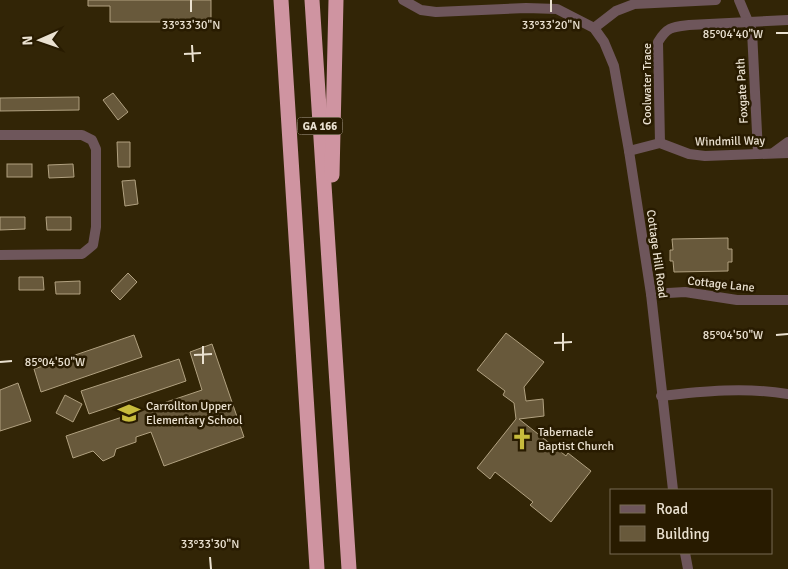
<svg xmlns="http://www.w3.org/2000/svg" width="788" height="569" font-family="Signika,sans-serif">
  <rect width="100%" height="100%" fill="#322506"/>
  <g fill="#68593b" stroke="#b1a180">
    <path d="M88 0H211V22H110V6H88Z"/>
    <path d="M113 93 128 112 118 120 103 100Z"/>
    <path d="M79 97V110L0 111V98Z"/>
    <path d="M117 142H130V167H118Z"/>
    <rect x="7" y="164" width="25" height="13"/>
    <path d="M73 164 74 177 49 178 48 165Z"/>
    <path d="M135 180 138 204 125 206 122 181Z"/>
    <path d="M0 217H25V229L0 230Z"/>
    <path d="M46 217H71V230H47Z"/>
    <path d="M728 238V249H732V262H728V271L674 272 673 261H670V250H673L672 239Z"/>
    <path d="M128 273 137 282 120 300 111 291Z"/>
    <path d="M19 277H43L44 290H19Z"/>
    <path d="M80 281V294H56L55 282Z"/>
    <path d="M506 333 544 362 524 387 526 401 543 399 544 416 519 419 566 456 568 453 591 471 551 522 530 505 533 502 495 472 490 479 477 468 516 419 514 403 503 395 505 391 477 370Z"/>
    <path d="M134 335 142 357 41 392 34 369Z"/>
    <path d="M212 344 244 437 164 466 151 432 136 437V442L116 449 114 456 103 461 93 451 73 458 66 436 202 390 190 352Z"/>
    <path d="M179 359 186 381 89 414 81 391Z"/>
    <path d="M18 383 31 421 0 431V390Z"/>
    <path d="M65 395 82 404 73 422 56 413Z"/>
  </g>
  <g fill="none" stroke-linecap="round" stroke-linejoin="round">
    <g stroke="#6e565b" stroke-width="10">
      <path d="M403 0 421 10 436 12 526 8 557 9 594 28 604 42 614 66 629 151 651 294 673 490"/>
      <path d="M739 0 752 31 758 153"/>
      <path d="M594 28 616 11 634 4 716 0"/>
      <path d="M0 135H82L92 140 96 149V227L93 245 82 254 0 255"/>
      <path d="M660 143 658 42C667 27 672 27 689 25L788 20"/>
      <path d="M629 151 660 143 689 154 705 156 788 153"/>
      <path d="M773 153 788 142"/>
      <path d="M651 294 685 292 737 300H788"/>
      <path d="M661 396C703 391 746 387 788 394"/>
      <path d="M685 553 688 569"/>
    </g>
    <g stroke="#cf94a1" stroke-width="15">
      <path d="M281 0 317 569"/>
      <path d="M312 0 349 569"/>
      <path d="M332 175 336 0"/>
    </g>
  </g>
  <path fill="none" stroke="#eae1d0" stroke-width="2" d="M191 0V12M551 0V12M776 33H788M192 45 193 62M184 54 201 53M563 333V351M776 335 788 334M554 343 572 342M203 346V364M194 355 212 354M0 362 12 361M210 557 211 569"/>
  <defs>
    <g id="school-bare" transform="scale(1.725)"><path d="M0-5L7-2L0 1L-7-2ZM-4 1L0 2.5L4 1V4Q0 6-4 4Z" fill="#c7bb3c" stroke="#281b00" stroke-width="2.5" paint-order="stroke"/></g>
    <g id="church-bare" transform="scale(1.725)"><path d="M-1.2-6h2.4v3.5h3.3v2.4h-3.3V6h-2.4V-.1h-3.3v-2.4h3.3Z" fill="#c7bb3c" stroke="#281b00" stroke-width="2.5" paint-order="stroke"/></g>
  </defs>
  <g fill-rule="evenodd">
    <use href="#school-bare" x="129" y="413"/>
    <use href="#church-bare" x="522" y="439"/>
  </g>
  <g text-anchor="middle" stroke-width="5" stroke-linejoin="round" paint-order="stroke">
    <rect fill="#281b00" stroke="#b0a692" stroke-width="1" x="297.5" y="117.5" width="45" height="17" rx="4"/>
    <g font-size="11" font-weight="bold" fill="#eae1d0">
      <text x="320" y="130">GA 166</text>
    </g>
    <g font-size="12" fill="#eae1d0" stroke="#281b00">
      <text transform="translate(647 84) rotate(-90)" y="4">Coolwater Trace</text>
      <text transform="translate(742 91) rotate(-93)" y="4">Foxgate Path</text>
      <text transform="translate(730 141) rotate(-1)" y="4">Windmill Way</text>
      <text transform="translate(657 254) rotate(82)" y="4">Cottage Hill Road</text>
      <text transform="translate(721 284) rotate(6)" y="4">Cottage Lane</text>
    </g>
    <g font-size="12" fill="#eae1d0" stroke="#281b00" text-anchor="start">
      <text x="146" y="410">Carrollton Upper<tspan x="146" dy="14">Elementary School</tspan></text>
      <text x="538" y="436">Tabernacle<tspan x="538" dy="14">Baptist Church</tspan></text>
    </g>
  </g>
  <g font-size="12" text-anchor="middle" fill="#eae1d0" stroke="#281b00" stroke-width="5" stroke-linejoin="round" paint-order="stroke">
    <text x="191" y="29">33°33'30"N</text>
    <text x="551" y="29">33°33'20"N</text>
    <text x="733" y="38">85°04'40"W</text>
    <text x="733" y="339">85°04'50"W</text>
    <text x="55" y="366">85°04'50"W</text>
    <text x="210" y="548">33°33'30"N</text>
  </g>
  <rect x="610" y="489" width="162" height="65" fill="#281b00" stroke="#766a53"/>
  <rect x="620" y="505" width="25" height="8" fill="#6e565b" stroke="#766a53"/>
  <text x="656" y="514" font-size="15" fill="#eae1d0">Road</text>
  <rect x="620" y="526" width="25" height="15" fill="#68593b" stroke="#766a53"/>
  <text x="656" y="539" font-size="15" fill="#eae1d0">Building</text>
  <g transform="translate(40 40) rotate(268)" stroke="#281b00" stroke-width="4" paint-order="stroke">
  <path d="M0-4L9 19L0 12L-9 19Z" fill="#eae1d0"/>
  <text y="-8" font-size="14" font-weight="bold" text-anchor="middle" fill="#eae1d0">N</text>
  </g>
</svg>
